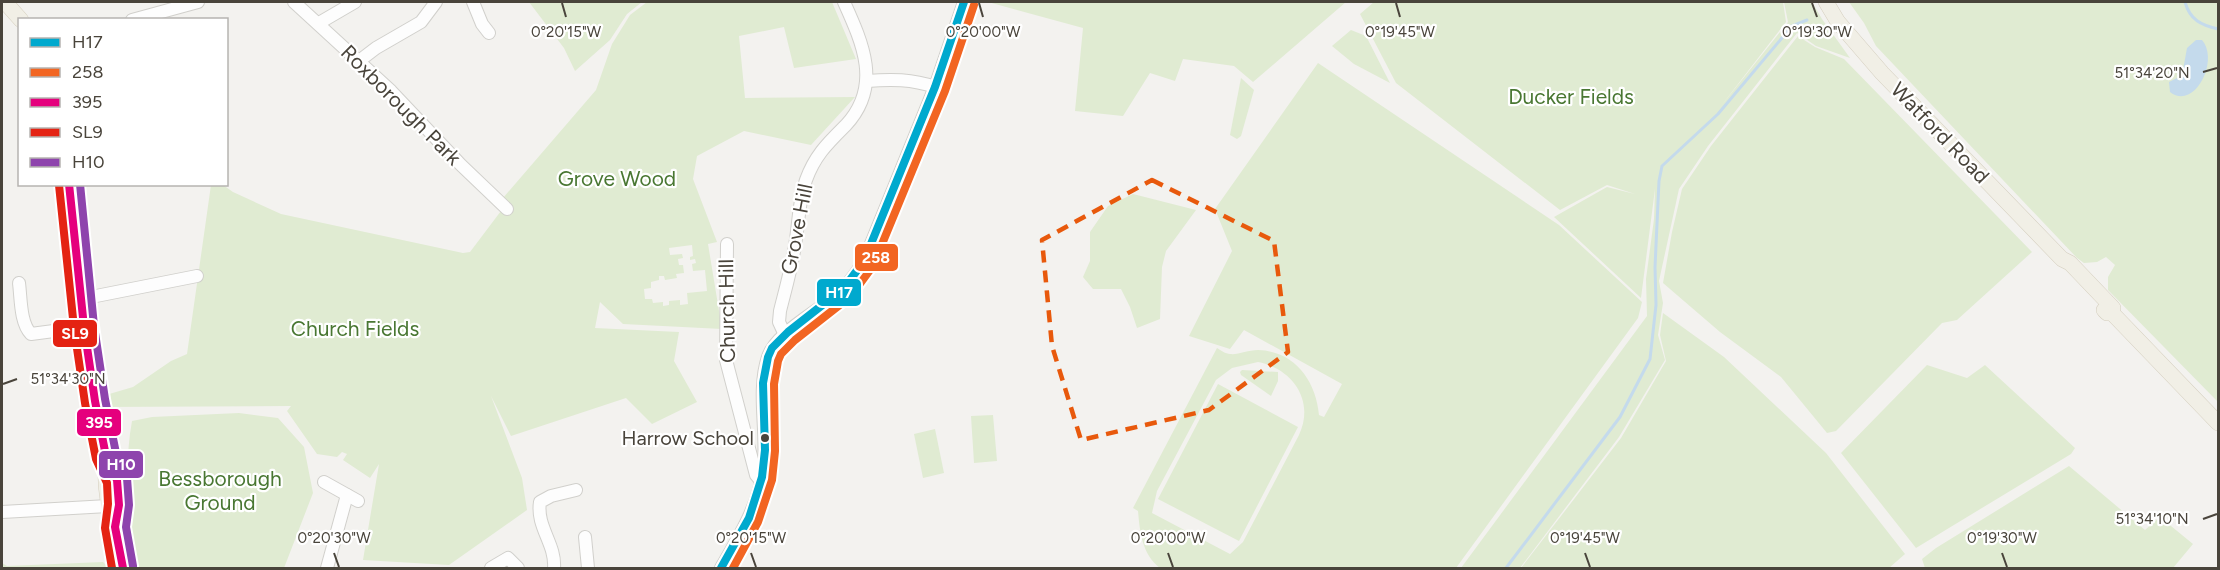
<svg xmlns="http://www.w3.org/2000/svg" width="2220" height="570" font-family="Figtree,sans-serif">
  <rect width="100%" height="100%" fill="#f3f2ef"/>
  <g fill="#e0ebd2" fill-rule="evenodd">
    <path d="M529 2H642L627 14 610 40 575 71 564 48Z"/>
    <path d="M647 2H832L856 59 794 68 784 27 739 36 745 98 855 97 811 145 744 131 697 156 693 179 717 242 708 244 722 329 623 324 600 302 595 328 679 332 674 361 697 402 652 424 626 398 511 436 491 396 522 478 527 510 449 565 363 560 379 464 370 478 343 460 347 454 342 452 337 457 317 454 287 411 291 406 100 407 99 397 133 387 171 361 187 354 211 185H223L233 192 281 214 463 253 470 252 507 203 503 198 596 90 612 44 630 15ZM692 245 693 256 690 257V260L695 259 696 263 692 264 693 271 705 270 707 291 687 293 688 304 680 305V300L669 301V305L663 306V302L653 303 652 299H645L644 289 651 288V282L659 280V276H664L665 280 677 278 676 274 684 273 683 265H679L678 259 683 258 682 254 670 255 669 248Z"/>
    <path d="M988 2H1346L1253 82 1234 66 1183 59 1175 81 1150 73 1123 116 1075 111 1083 28Z"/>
    <path d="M1374 2H1783L1786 22 1721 106 1788 22 1784 2H1812L1822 19 1850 58 1816 46 1797 33 1708 146 1679 189 1659 281 1663 303 1658 335 1665 360 1619 437 1520 568H1461L1647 316 1646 279 1654 219 1655 189 1641 298 1554 217 1607 187 1635 194 1607 185 1560 210 1396 83 1360 14Z"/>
    <path d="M1849 2H2218V402L2108 290V277L2115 265 2106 257 2097 262 2084 263 2077 258 1876 46 1864 23Z"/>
    <path d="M1351 30 1366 36 1390 83 1354 64 1332 46Z"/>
    <path d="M1798 36 1815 47 1844 59 2032 252 1957 320 1942 323 1836 431 1827 433 1781 377 1720 332 1663 283 1672 232 1682 189 1711 146Z"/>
    <path d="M1318 63 1559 225 1642 302 1638 318 1456 568H1160C1142 554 1140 533 1138 511L1133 508 1217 348C1220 350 1226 354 1230 354 1238 355 1248 350 1258 350 1294 351 1316 380 1319 415L1324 417 1342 384 1244 330 1230 349 1189 336 1232 251 1215 209ZM1258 362C1293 369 1315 401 1299 435L1243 542 1230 554 1152 513 1157 491 1216 380 1232 368Z"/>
    <path d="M1241 78 1254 90 1241 136 1237 139 1230 135Z"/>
    <path d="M1133 194 1196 210 1166 251 1162 267 1160 319 1137 328 1130 307 1121 289H1093L1083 277 1090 261V232L1108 206Z"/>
    <path d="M1663 313 1724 357 1826 453 1905 554 1889 568H1521L1621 438 1666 361 1660 335Z"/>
    <path d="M1927 365 1967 378 1985 365 2075 448 2071 454 1916 548 1841 453Z"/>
    <path d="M1242 370 1278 372V381L1271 396 1241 375 1240 372Z"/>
    <path d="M1218 384 1298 427 1239 541 1158 499Z"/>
    <path d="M239 413 278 418 304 447 313 493 284 568H135C130 519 123 470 132 421L152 417Z"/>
    <path d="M993 415 997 461 974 463 971 416Z"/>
    <path d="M935 429 944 473 923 478 914 434Z"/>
    <path d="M2069 466 2145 530 2160 517 2193 544 2173 568H1925L1922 559 1936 548Z"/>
    <path d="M103 562 106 565 110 563 111 568H2V563L7 566Z"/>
  </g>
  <path fill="#c4daec" d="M2196 40H2202C2220 61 2194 111 2170 92L2169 82 2179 77 2183 70 2187 48Z"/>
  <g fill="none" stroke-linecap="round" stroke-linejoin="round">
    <g stroke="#c4daec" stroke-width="3">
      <path d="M2185 2C2190 20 2201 25 2218 29"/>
      <path d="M1506 568 1620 417 1650 359 1656 305 1655 267 1659 181 1662 166 1718 114 1792 26 1807 20"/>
    </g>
    <g stroke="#d1d0cc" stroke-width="14">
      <g id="minor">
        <path d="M294 2 391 91 461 165 507 209"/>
        <path d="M473 2 482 24 489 33"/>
        <path d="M132 20 198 2"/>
        <path d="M319 23 355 2"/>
        <path d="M359 61 376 48 421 22 436 2"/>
        <path d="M867 81C891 79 912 79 935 87"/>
        <path d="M727 244 726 360 756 475 761 481"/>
        <path d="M19 283C21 298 20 323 31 334L84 327"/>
        <path d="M81 299 197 276"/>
        <path d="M785 335 779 322 780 311C786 287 793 263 796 239 799 219 799 199 806 180 815 155 828 143 846 125 882 86 863 44 844 2"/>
        <path d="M324 482 358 501"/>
        <path d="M2 512 108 506"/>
        <path d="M585 537 588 568"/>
        <path d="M327 568 347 495"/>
        <path d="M491 568 508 558 518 568"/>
        <path d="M554 568C556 544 536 527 540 502L551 496 576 490"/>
        <path d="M721 568C740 535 761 502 764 463 767 429 757 390 768 357 776 333 816 313 835 296 848 286 856 274 864 261L935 87 964 2"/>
      </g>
    </g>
    <g stroke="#d4cebe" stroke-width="16">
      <g id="major">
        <path d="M5 2 21 20"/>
        <path d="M1826 2 1838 22 1882 73 2062 259 2070 263 2113 308 2112 313"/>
        <path d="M69 184 84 327 95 401 106 456 117 480 119 505 115 527"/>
        <path d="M2104 310 2107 313H2112L2218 423"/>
        <path d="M106 459C103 498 115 531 123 568"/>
      </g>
    </g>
    <use href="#minor" stroke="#fdfdfd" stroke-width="12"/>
    <use href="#major" stroke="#f1efe6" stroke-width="15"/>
    <g stroke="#fff" stroke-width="12">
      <path id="bus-1" d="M721 568 749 518 762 477 765 450 763 383 768 357 772 348 788 332 844 288 864 261 935 87 964 2"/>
    </g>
    <g stroke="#fff" stroke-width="12">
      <path id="bus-2" d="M733 568 758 522 772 480 775 451 774 384 778 361 781 354 795 340 851 296 873 266 945 91 974 5"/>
    </g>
    <g stroke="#fff" stroke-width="12">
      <path id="bus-3" d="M69 184 84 327 95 401 106 456 117 480 119 505 115 527 123 568"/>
    </g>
    <g stroke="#fff" stroke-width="12">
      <path id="bus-4" d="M59 185 74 328 85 403 96 459 107 483 108 504 105 528 112 568"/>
    </g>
    <g stroke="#fff" stroke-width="12">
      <path id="bus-5" d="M80 184 94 326 105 399 116 453 127 478 129 505 126 527 133 566"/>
    </g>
    <use href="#bus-1" stroke="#00a9ce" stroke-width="8"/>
    <use href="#bus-2" stroke="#f26522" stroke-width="8"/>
    <use href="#bus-3" stroke="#e5007d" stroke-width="8"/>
    <use href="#bus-4" stroke="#e42313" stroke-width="8"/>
    <use href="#bus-5" stroke="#8e44ad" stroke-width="8"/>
  </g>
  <path fill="none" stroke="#e8590c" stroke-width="4.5" stroke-dasharray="12 8" stroke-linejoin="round" d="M1152 180 1274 241 1288 352 1209 410 1081 440 1052 346 1042 240Z"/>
  <path fill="none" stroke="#49443b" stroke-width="2" d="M562 3 566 17M979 3 983 17M1396 3 1400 17M1812 3 1817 17M2203 72 2217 68M3 384 17 379M2203 519 2217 514M334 553 339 567M751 553 756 567M1168 553 1173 567M1585 553 1590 567M2002 553 2007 567"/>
  <circle fill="#49443b" stroke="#fff" stroke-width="2" cx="765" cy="438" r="5"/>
  <g text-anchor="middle" stroke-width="4.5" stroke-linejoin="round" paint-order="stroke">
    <g font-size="20" fill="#49443b" stroke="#fff" text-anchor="end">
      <text x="754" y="445">Harrow School</text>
    </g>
    <g font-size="21" fill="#497732" stroke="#fff">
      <text x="1571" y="104">Ducker Fields</text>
      <text x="617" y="186">Grove Wood</text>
      <text x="355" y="336">Church Fields</text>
      <text x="220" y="486">Bessborough<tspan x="220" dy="24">Ground</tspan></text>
    </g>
    <g font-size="21" fill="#49443b" stroke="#fff">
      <text transform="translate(401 105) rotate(45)" y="7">Roxborough Park</text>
      <text transform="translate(1940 133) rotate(46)" y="7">Watford Road</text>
      <text transform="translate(797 229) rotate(-79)" y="7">Grove Hill</text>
      <text transform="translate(727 311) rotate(-91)" y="7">Church Hill</text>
    </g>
  </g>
  <g font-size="15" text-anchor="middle" fill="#49443b" stroke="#fff" stroke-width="4.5" stroke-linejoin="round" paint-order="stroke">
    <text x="566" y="37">0°20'15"W</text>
    <text x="983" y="37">0°20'00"W</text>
    <text x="1400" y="37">0°19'45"W</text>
    <text x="1817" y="37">0°19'30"W</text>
    <text x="2152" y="78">51°34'20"N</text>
    <text x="68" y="384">51°34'30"N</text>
    <text x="2152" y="524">51°34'10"N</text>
    <text x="334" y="543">0°20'30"W</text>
    <text x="751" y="543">0°20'15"W</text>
    <text x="1168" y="543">0°20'00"W</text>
    <text x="1585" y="543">0°19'45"W</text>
    <text x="2002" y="543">0°19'30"W</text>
  </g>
  <g stroke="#fff" stroke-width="2">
    <rect x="854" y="243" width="45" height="29" rx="6" fill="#f26522"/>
    <rect x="816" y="278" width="46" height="29" rx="6" fill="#00a9ce"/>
    <rect x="52" y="319" width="46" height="29" rx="6" fill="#e42313"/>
    <rect x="76" y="408" width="46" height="29" rx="6" fill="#e5007d"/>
    <rect x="98" y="450" width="46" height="29" rx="6" fill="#8e44ad"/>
  </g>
  <g font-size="16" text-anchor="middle" font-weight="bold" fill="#fff">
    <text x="876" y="263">258</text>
    <text x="839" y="298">H17</text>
    <text x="75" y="339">SL9</text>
    <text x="99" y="428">395</text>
    <text x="121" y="470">H10</text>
  </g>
  <rect width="2220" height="570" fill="none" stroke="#49443b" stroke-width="6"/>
  <rect x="18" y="18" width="210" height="168" fill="#ffffff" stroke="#b6b4b1" stroke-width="1.5"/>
  <rect x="30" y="38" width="30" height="9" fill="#00a9ce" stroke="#b6b4b1" stroke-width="1.5"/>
  <text x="72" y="48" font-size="18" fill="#49443b">H17</text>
  <rect x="30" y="68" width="30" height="9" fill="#f26522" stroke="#b6b4b1" stroke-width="1.5"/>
  <text x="72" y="78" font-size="18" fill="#49443b">258</text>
  <rect x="30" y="98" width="30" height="9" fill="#e5007d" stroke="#b6b4b1" stroke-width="1.5"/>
  <text x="72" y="108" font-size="18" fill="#49443b">395</text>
  <rect x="30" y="128" width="30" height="9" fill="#e42313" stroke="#b6b4b1" stroke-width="1.5"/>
  <text x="72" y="138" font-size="18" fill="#49443b">SL9</text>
  <rect x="30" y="158" width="30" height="9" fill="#8e44ad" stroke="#b6b4b1" stroke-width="1.5"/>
  <text x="72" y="168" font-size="18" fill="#49443b">H10</text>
</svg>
